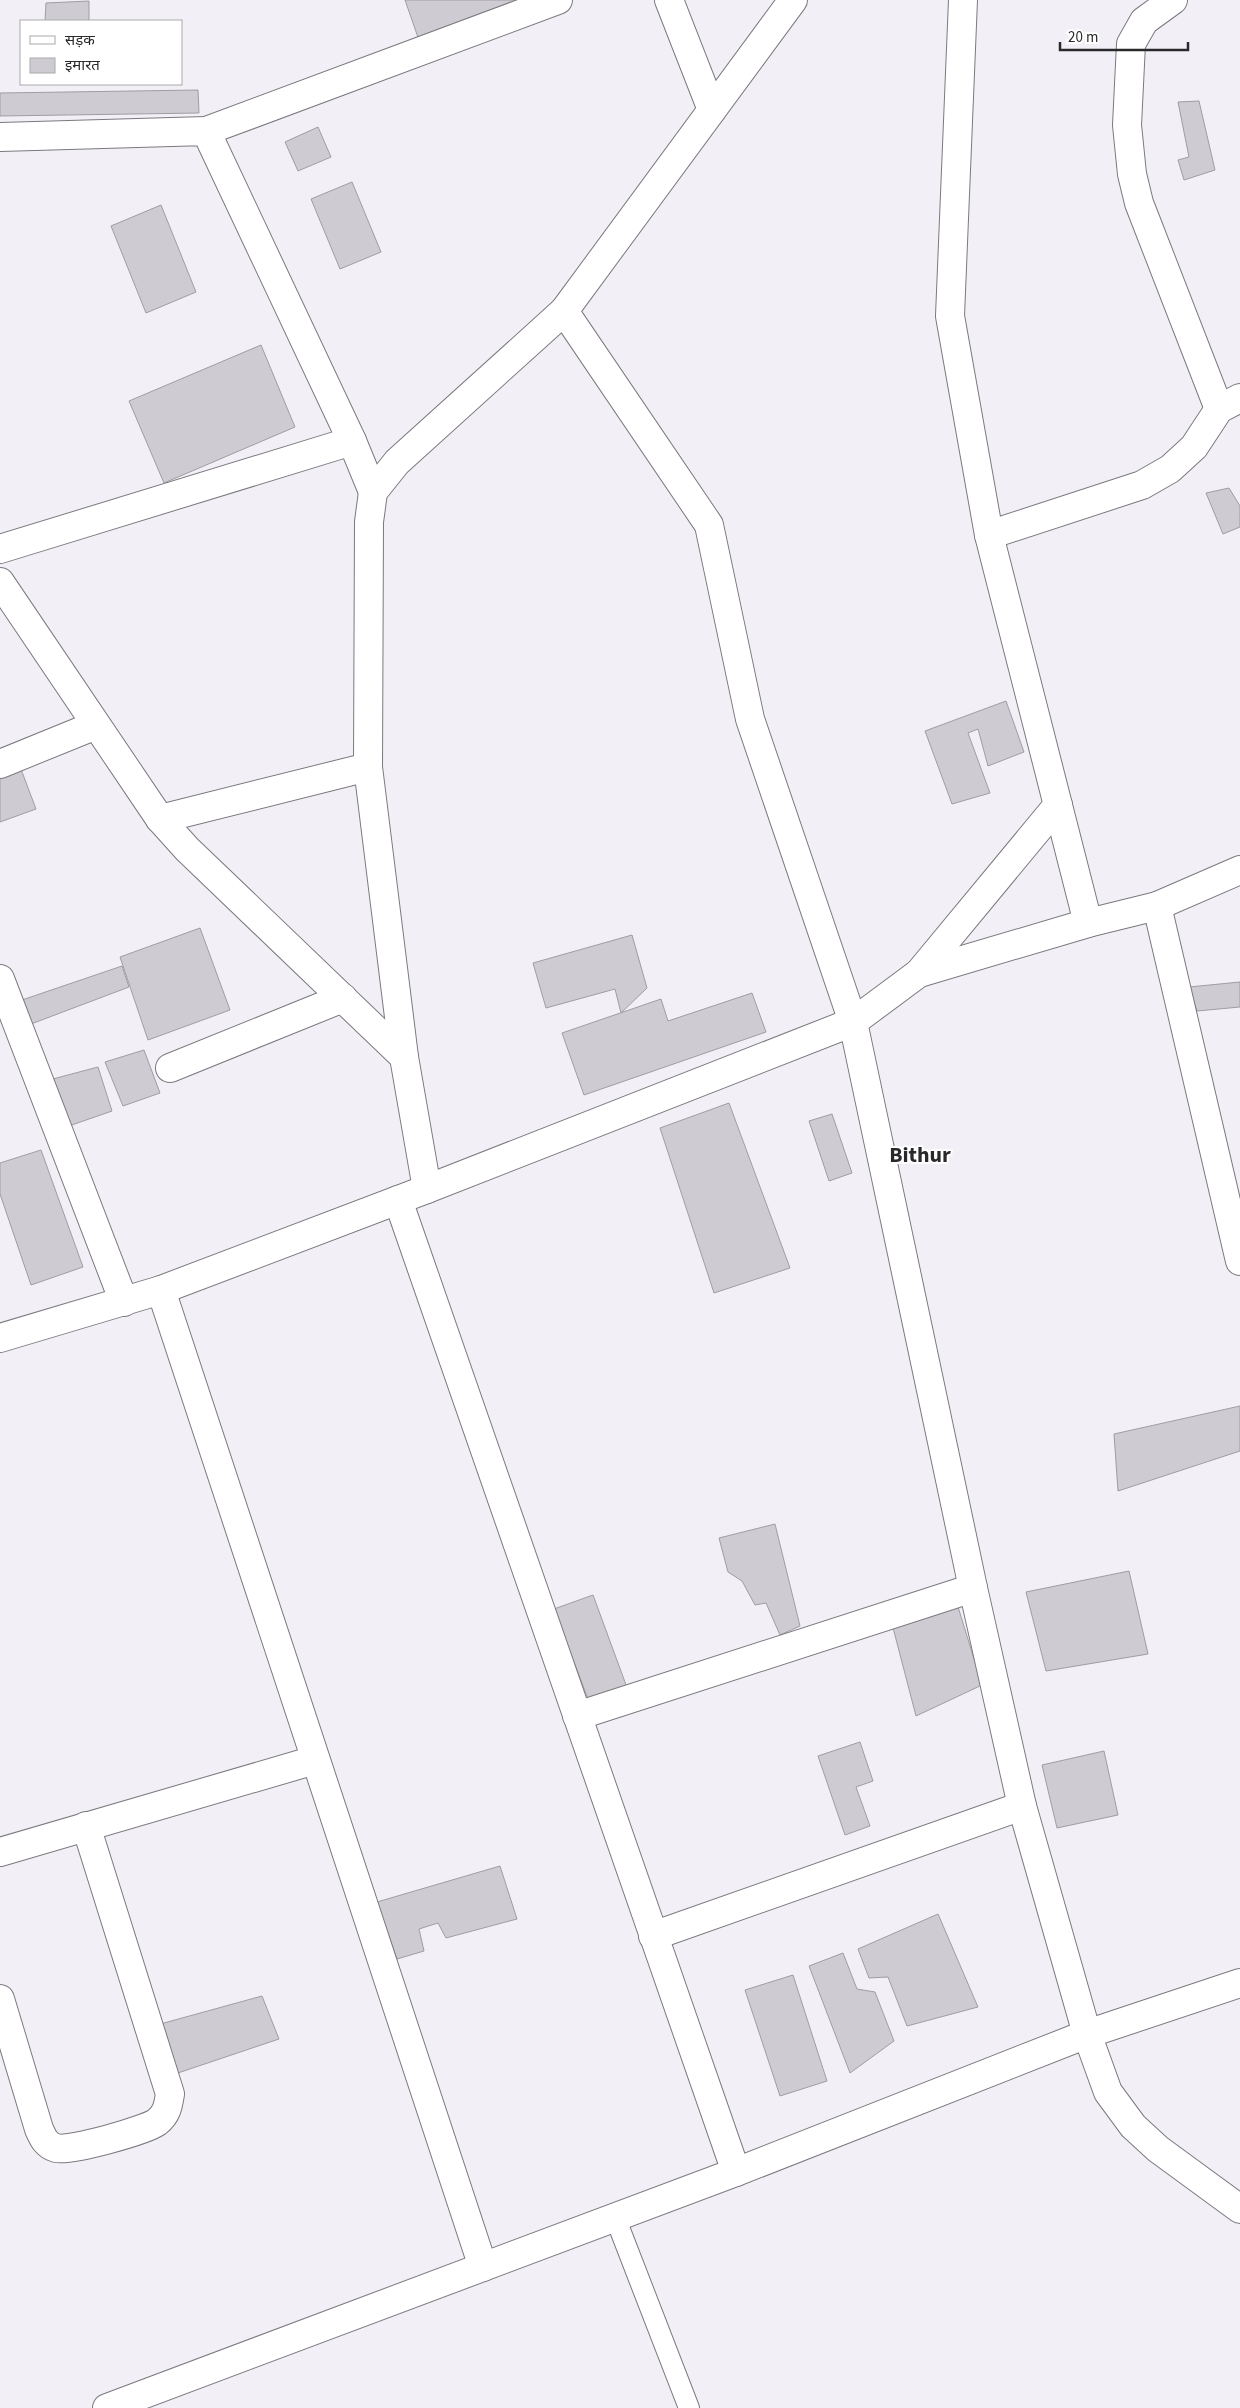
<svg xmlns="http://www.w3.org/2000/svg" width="1240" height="2408" font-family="'Source Sans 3','Noto Sans Devanagari',sans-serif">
  <rect width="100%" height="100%" fill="#f2f0f6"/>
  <g fill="#ceccd2" stroke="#9f9da2">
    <path d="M405 0H550L421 46Z"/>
    <path d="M89 1V21H45L46 3Z"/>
    <path d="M198 90 199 113 0 116V93Z"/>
    <path d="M1199 101 1215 170 1184 180 1178 160 1189 157 1178 102Z"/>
    <path d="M318 127 331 157 298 171 285 142Z"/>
    <path d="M352 182 381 252 340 269 311 199Z"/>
    <path d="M161 205 196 292 146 313 111 226Z"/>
    <path d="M261 345 295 427 164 483 129 401Z"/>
    <path d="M1229 488 1240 506V527L1223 534 1206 493Z"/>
    <path d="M1006 701 1024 752 988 766 978 729 968 733 990 793 952 804 925 731Z"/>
    <path d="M19 764 36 809 0 822V772Z"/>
    <path d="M200 928 230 1010 148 1040 120 957Z"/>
    <path d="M632 935 647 988 621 1013 615 989 546 1008 533 963Z"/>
    <path d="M122 966 129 987 31 1024 22 1000Z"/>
    <path d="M1240 982V1007L1197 1011 1189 987Z"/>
    <path d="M752 993 766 1032 584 1095 562 1033 661 999 668 1021Z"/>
    <path d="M144 1050 160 1093 123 1106 105 1062Z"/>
    <path d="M98 1067 112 1111 66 1127 49 1080Z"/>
    <path d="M729 1103 790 1268 714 1293 660 1128Z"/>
    <path d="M832 1114 852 1173 829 1181 809 1121Z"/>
    <path d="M41 1150 83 1267 31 1285 0 1194V1163Z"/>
    <path d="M1240 1406V1451L1118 1491 1114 1434Z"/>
    <path d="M775 1524 800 1626 780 1635 766 1603 755 1605 742 1581 728 1572 719 1538Z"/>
    <path d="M1129 1571 1148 1654 1046 1671 1026 1592Z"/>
    <path d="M593 1595 629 1693 591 1707 554 1609Z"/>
    <path d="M955 1597 982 1685 916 1716 891 1620Z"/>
    <path d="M860 1742 873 1781 856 1787 870 1826 845 1835 818 1756Z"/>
    <path d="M1104 1751 1118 1815 1057 1828 1042 1765Z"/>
    <path d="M500 1866 517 1919 446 1938 438 1923 419 1929 424 1951 397 1959 377 1902Z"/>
    <path d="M938 1914 978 2007 907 2026 888 1977 869 1978 858 1949Z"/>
    <path d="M843 1953 857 1989 875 1992 894 2041 850 2073 809 1966Z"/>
    <path d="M793 1975 827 2081 780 2096 745 1990Z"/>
    <path d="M262 1996 279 2039 166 2077 153 2026Z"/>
  </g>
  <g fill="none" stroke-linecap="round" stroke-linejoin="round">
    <g stroke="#7b797f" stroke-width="22">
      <path id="service" d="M615 2217 689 2408"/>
    </g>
    <g stroke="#7b797f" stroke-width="30">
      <g id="minor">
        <path d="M669 0 712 110"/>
        <path d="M793 0 564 311 709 525 750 719 853 1022 919 973 1088 923 1157 906 1240 870"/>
        <path d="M963 0 950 316 989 535"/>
        <path d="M1173 0 1144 21 1131 44 1127 125 1132 174 1139 203 1219 409"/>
        <path d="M206 131 558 0"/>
        <path d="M0 137 206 131 352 441 373 492"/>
        <path d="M0 549 352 441"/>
        <path d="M0 582 160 819 187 849 404 1057"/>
        <path d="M0 764 96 725"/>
        <path d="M160 819 368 767"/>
        <path d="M1157 906 1240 1261"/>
        <path d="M1088 923 989 535 1142 485 1170 469 1194 447 1219 409 1240 398"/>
        <path d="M919 973 1058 805"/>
        <path d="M0 979 124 1302"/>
        <path d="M170 1068 343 998"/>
        <path d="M427 1189 404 1057 368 767 369 522 373 492 397 462 564 311"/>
        <path d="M398 1200 736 2172"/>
        <path d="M161 1290 483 2267"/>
        <path d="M0 1338 161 1290 427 1189 853 1022 973 1588 1022 1806 1087 2034 1108 2092 1133 2126 1158 2149 1240 2209"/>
        <path d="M577 1716 973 1588"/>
        <path d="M0 1852 315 1760"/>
        <path d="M653 1936 1022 1806"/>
        <path d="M0 1999 39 2129C43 2138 46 2145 56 2148 70 2152 146 2130 157 2122 167 2114 168 2106 170 2094L86 1826"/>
      </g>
    </g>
    <g stroke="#7b797f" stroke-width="30">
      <path id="primary" d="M107 2408 736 2172 1087 2034 1240 1983"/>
    </g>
    <use href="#service" stroke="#fff" stroke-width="20"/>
    <use href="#minor" stroke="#fff" stroke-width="28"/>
    <use href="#primary" stroke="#fff" stroke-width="28"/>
  </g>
  <g text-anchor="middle" stroke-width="4" stroke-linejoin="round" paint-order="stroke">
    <g font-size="22" font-weight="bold" fill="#29282a" stroke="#fff">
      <text x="920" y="1162">Bithur</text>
    </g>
  </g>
  <rect x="20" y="20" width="162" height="65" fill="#ffffff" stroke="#a9a9aa"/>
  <rect x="30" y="36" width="25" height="8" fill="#ffffff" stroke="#a9a9aa"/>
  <text x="65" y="45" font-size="15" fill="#29282a">सड़क</text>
  <rect x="30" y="58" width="25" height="15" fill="#ceccd2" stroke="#a9a9aa"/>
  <text x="65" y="70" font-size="15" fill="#29282a">इमारत</text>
  <path d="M1060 42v8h128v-8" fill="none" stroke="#29282a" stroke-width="2.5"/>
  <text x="1068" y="42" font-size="15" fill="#29282a" stroke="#ffffff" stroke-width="4" paint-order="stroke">20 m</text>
</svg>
